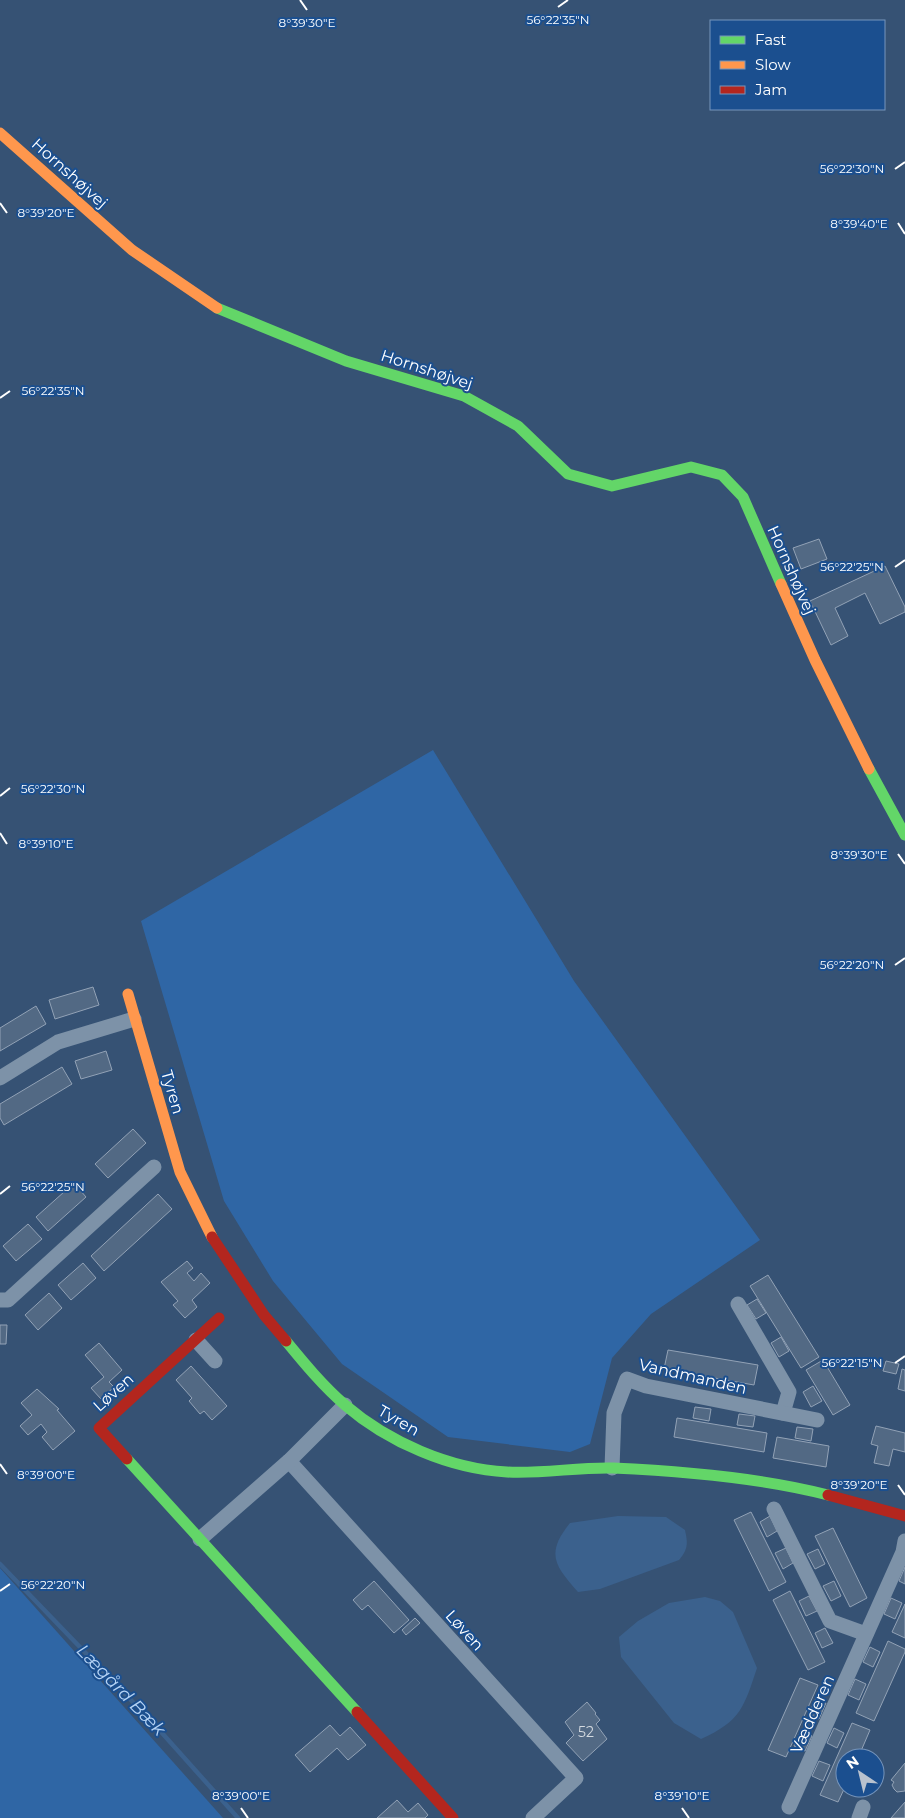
<svg xmlns="http://www.w3.org/2000/svg" width="905" height="1818" font-family="Montserrat,sans-serif">
  <rect width="100%" height="100%" fill="#365274"/>
  <g fill="#2f66a5">
    <path d="M433 750 574 981 760 1240 651 1314 612 1358 590 1444 570 1452 448 1437 342 1364 273 1281 224 1201 141 921Z"/>
    <path d="M0 1568 223 1818H0Z"/>
  </g>
  <g fill="#3b618d">
    <path d="M618 1516 666 1517 685 1530C688 1544 688 1549 679 1560L600 1589 578 1592C555 1566 545 1554 570 1523Z"/>
    <path d="M705 1597 720 1601 733 1612 757 1668C744 1707 741 1721 701 1739L674 1723 621 1657 619 1637 638 1621 669 1603Z"/>
  </g>
  <g fill="none" stroke-linecap="round" stroke-linejoin="round">
    <path stroke="#3b618d" stroke-width="4.5" d="M0 1564 154 1724 238 1818"/>
  </g>
  <g fill="#526984" stroke="#92a2b6">
    <path d="M819 539 827 559 801 569 793 548Z"/>
    <path d="M885 566 905 607V612L880 624 865 593 835 608 848 636 831 645 810 601Z"/>
    <path d="M93 987 99 1005 55 1019 49 1000Z"/>
    <path d="M36 1006 46 1024 0 1051V1028Z"/>
    <path d="M106 1051 112 1070 81 1079 75 1061Z"/>
    <path d="M62 1067 72 1084 4 1125 0 1118V1104Z"/>
    <path d="M133 1129 146 1143 108 1178 95 1164Z"/>
    <path d="M74 1183 86 1197 48 1231 36 1217Z"/>
    <path d="M158 1194 172 1209 104 1271 91 1256Z"/>
    <path d="M28 1224 42 1239 16 1261 3 1246Z"/>
    <path d="M187 1261 193 1268 187 1273 194 1281 201 1273 210 1283 192 1300 197 1307 185 1318 173 1305 178 1301 161 1282Z"/>
    <path d="M83 1263 96 1278 71 1300 58 1285Z"/>
    <path d="M768 1275 819 1357 801 1368 750 1286Z"/>
    <path d="M49 1293 62 1308 38 1330 25 1315Z"/>
    <path d="M757 1299 766 1313 756 1319 747 1305Z"/>
    <path d="M0 1325H7L6 1344H0Z"/>
    <path d="M781 1337 789 1351 779 1357 771 1343Z"/>
    <path d="M99 1343 122 1370 109 1382 114 1387 101 1399 91 1388 104 1377 85 1355Z"/>
    <path d="M668 1350 758 1365 754 1385 664 1369Z"/>
    <path d="M823 1360 850 1405 833 1415 806 1370Z"/>
    <path d="M886 1361 899 1364 896 1374 883 1371Z"/>
    <path d="M191 1366 227 1406 212 1420 204 1411 200 1414 189 1401 192 1398 176 1380Z"/>
    <path d="M902 1369 905 1370V1391L898 1389Z"/>
    <path d="M813 1386 822 1401 811 1407 803 1392Z"/>
    <path d="M37 1389 59 1409 57 1410 75 1431 53 1450 42 1437 47 1432 41 1424 28 1435 20 1426 32 1415 21 1403Z"/>
    <path d="M695 1407 711 1409 709 1421 693 1418Z"/>
    <path d="M739 1414 755 1416 753 1427 737 1425Z"/>
    <path d="M677 1418 767 1433 764 1452 674 1437Z"/>
    <path d="M876 1426 905 1433V1452L893 1449 889 1466 874 1463 878 1446 871 1444Z"/>
    <path d="M797 1427 813 1429 811 1441 795 1438Z"/>
    <path d="M777 1437 829 1446 826 1467 773 1458Z"/>
    <path d="M751 1512 786 1582 769 1591 734 1520Z"/>
    <path d="M770 1516 777 1531 767 1537 760 1522Z"/>
    <path d="M833 1528 867 1598 850 1607 815 1536Z"/>
    <path d="M786 1548 793 1563 783 1569 775 1553Z"/>
    <path d="M818 1549 825 1564 815 1569 807 1554Z"/>
    <path d="M905 1567V1584L899 1581Z"/>
    <path d="M374 1581 409 1620 394 1633 368 1605 362 1610 353 1600Z"/>
    <path d="M834 1581 841 1596 831 1601 823 1586Z"/>
    <path d="M790 1591 825 1662 808 1670 773 1600Z"/>
    <path d="M809 1596 817 1611 806 1616 799 1601Z"/>
    <path d="M891 1598 902 1603 895 1619 884 1614Z"/>
    <path d="M905 1604V1638L892 1632Z"/>
    <path d="M415 1618 420 1623 406 1635 402 1630Z"/>
    <path d="M825 1628 833 1643 822 1648 815 1633Z"/>
    <path d="M888 1641 905 1649V1652L874 1721 856 1713Z"/>
    <path d="M870 1647 880 1652 873 1667 863 1662Z"/>
    <path d="M800 1678 818 1685 786 1757 768 1750Z"/>
    <path d="M855 1679 866 1684 859 1700 848 1695Z"/>
    <path d="M816 1698 826 1703 819 1719 809 1714Z"/>
    <path d="M587 1702 596 1713 595 1714 600 1720 596 1724 607 1739 583 1761 566 1743 574 1735 565 1722Z"/>
    <path d="M852 1723 870 1730 858 1758H845V1787L838 1802 820 1795Z"/>
    <path d="M330 1725 340 1736 350 1727 366 1745 348 1760 337 1748 310 1772 295 1755Z"/>
    <path d="M834 1728 844 1733 837 1748 827 1743Z"/>
    <path d="M801 1731 812 1736 805 1751 794 1746Z"/>
    <path d="M819 1761 830 1765 823 1781 812 1776Z"/>
    <path d="M905 1763V1791L897 1792 894 1789 892 1785 894 1782 891 1780Z"/>
    <path d="M397 1800 408 1812 418 1803 428 1815 425 1818H377Z"/>
    <path d="M905 1802V1818H891Z"/>
  </g>
  <g fill="none" stroke-linecap="round" stroke-linejoin="round">
    <g stroke="#7d92a8" stroke-width="15">
      <path d="M0 1078 58 1042 134 1019"/>
      <path d="M0 1300H8L154 1167"/>
      <path d="M738 1304 789 1392 783 1413"/>
      <path d="M196 1340 215 1361"/>
      <path d="M289 1461 576 1778 533 1818"/>
      <path d="M612 1468 614 1413 627 1379 646 1386 817 1420"/>
      <path d="M774 1509 830 1621 866 1634"/>
      <path d="M200 1539 289 1461 345 1405"/>
      <path d="M789 1807 903 1552 905 1541"/>
      <path d="M859 1818 863 1807"/>
    </g>
    <g stroke="#63d668" stroke-width="11">
      <path d="M217 308 346 361 464 396 518 426 568 474 612 486 691 467 722 475 743 497 781 584"/>
      <path d="M869 769 905 835"/>
      <path d="M286 1341C304 1363 323 1386 345 1405 388 1442 450 1469 507 1472 542 1474 578 1467 613 1468 681 1471 762 1478 828 1495"/>
      <path d="M127 1459 357 1712"/>
    </g>
    <g stroke="#ff974d" stroke-width="11">
      <path d="M0 133 132 250 217 308"/>
      <path d="M781 584 815 660 869 769"/>
      <path d="M128 994 180 1172 212 1237"/>
    </g>
    <g stroke="#b3261e" stroke-width="11">
      <path d="M212 1237 264 1315 286 1341"/>
      <path d="M127 1459 99 1428 219 1318"/>
      <path d="M828 1495 905 1516"/>
      <path d="M357 1712 453 1818"/>
    </g>
  </g>
  <path fill="none" stroke="#fff" stroke-width="2" d="M300 0 307 10M558 7 568 0M895 169 905 162M0 203 7 213M898 223 905 234M0 398 10 391M895 567 905 560M0 796 10 788M0 833 7 844M898 854 905 864M895 965 905 958M0 1194 10 1186M895 1363 905 1356M0 1464 7 1474M898 1485 905 1495M0 1591 10 1584M241 1808 248 1818M682 1808 689 1818"/>
  <g text-anchor="middle" stroke-width="4" stroke-linejoin="round" paint-order="stroke">
    <g font-size="14" fill="#d4dae0">
      <text x="586" y="1737">52</text>
    </g>
    <g font-size="16" fill="#fff" stroke="#1b4f8f">
      <text transform="translate(70 173) rotate(42)" y="6">Hornshøjvej</text>
      <text transform="translate(427 369) rotate(18)" y="6">Hornshøjvej</text>
      <text transform="translate(792 570) rotate(66)" y="6">Hornshøjvej</text>
      <text transform="translate(173 1092) rotate(74)" y="6">Tyren</text>
      <text transform="translate(693 1376) rotate(13)" y="6">Vandmanden</text>
      <text transform="translate(113 1392) rotate(-42)" y="6">Løven</text>
      <text transform="translate(399 1420) rotate(30)" y="6">Tyren</text>
      <text transform="translate(465 1630) rotate(48)" y="6">Løven</text>
      <text transform="translate(812 1714) rotate(-66)" y="6">Vædderen</text>
    </g>
    <g font-size="18" font-style="italic" fill="#b5d3f5" stroke="#1b4f8f">
      <text transform="translate(121 1690) rotate(46)" y="6">Lægård Bæk</text>
    </g>
  </g>
  <g font-size="12" text-anchor="middle" fill="#fff" stroke="#1b4f8f" stroke-width="4" stroke-linejoin="round" paint-order="stroke">
    <text x="558" y="24">56°22'35"N</text>
    <text x="307" y="27">8°39'30"E</text>
    <text x="852" y="173">56°22'30"N</text>
    <text x="46" y="217">8°39'20"E</text>
    <text x="859" y="228">8°39'40"E</text>
    <text x="53" y="395">56°22'35"N</text>
    <text x="852" y="571">56°22'25"N</text>
    <text x="53" y="793">56°22'30"N</text>
    <text x="46" y="848">8°39'10"E</text>
    <text x="859" y="859">8°39'30"E</text>
    <text x="852" y="969">56°22'20"N</text>
    <text x="53" y="1191">56°22'25"N</text>
    <text x="852" y="1367">56°22'15"N</text>
    <text x="46" y="1479">8°39'00"E</text>
    <text x="859" y="1489">8°39'20"E</text>
    <text x="53" y="1589">56°22'20"N</text>
    <text x="241" y="1800">8°39'00"E</text>
    <text x="682" y="1800">8°39'10"E</text>
  </g>
  <rect x="710" y="20" width="175" height="90" fill="#1b4f8f" stroke="#7695bc"/>
  <rect x="720" y="36" width="25" height="8" fill="#63d668" stroke="#7695bc"/>
  <text x="755" y="45" font-size="15" fill="#ffffff">Fast</text>
  <rect x="720" y="61" width="25" height="8" fill="#ff974d" stroke="#7695bc"/>
  <text x="755" y="70" font-size="15" fill="#ffffff">Slow</text>
  <rect x="720" y="86" width="25" height="8" fill="#b3261e" stroke="#7695bc"/>
  <text x="755" y="95" font-size="15" fill="#ffffff">Jam</text>
  <g transform="translate(860 1773) rotate(325)"><circle r="24" fill="#1b4f8f" stroke="#7695bc"/>
  <path d="M0-4L9 19L0 12L-9 19Z" fill="#b9c2ce"/>
  <text y="-8" font-size="14" font-weight="bold" text-anchor="middle" fill="#ffffff">N</text>
  </g>
</svg>
